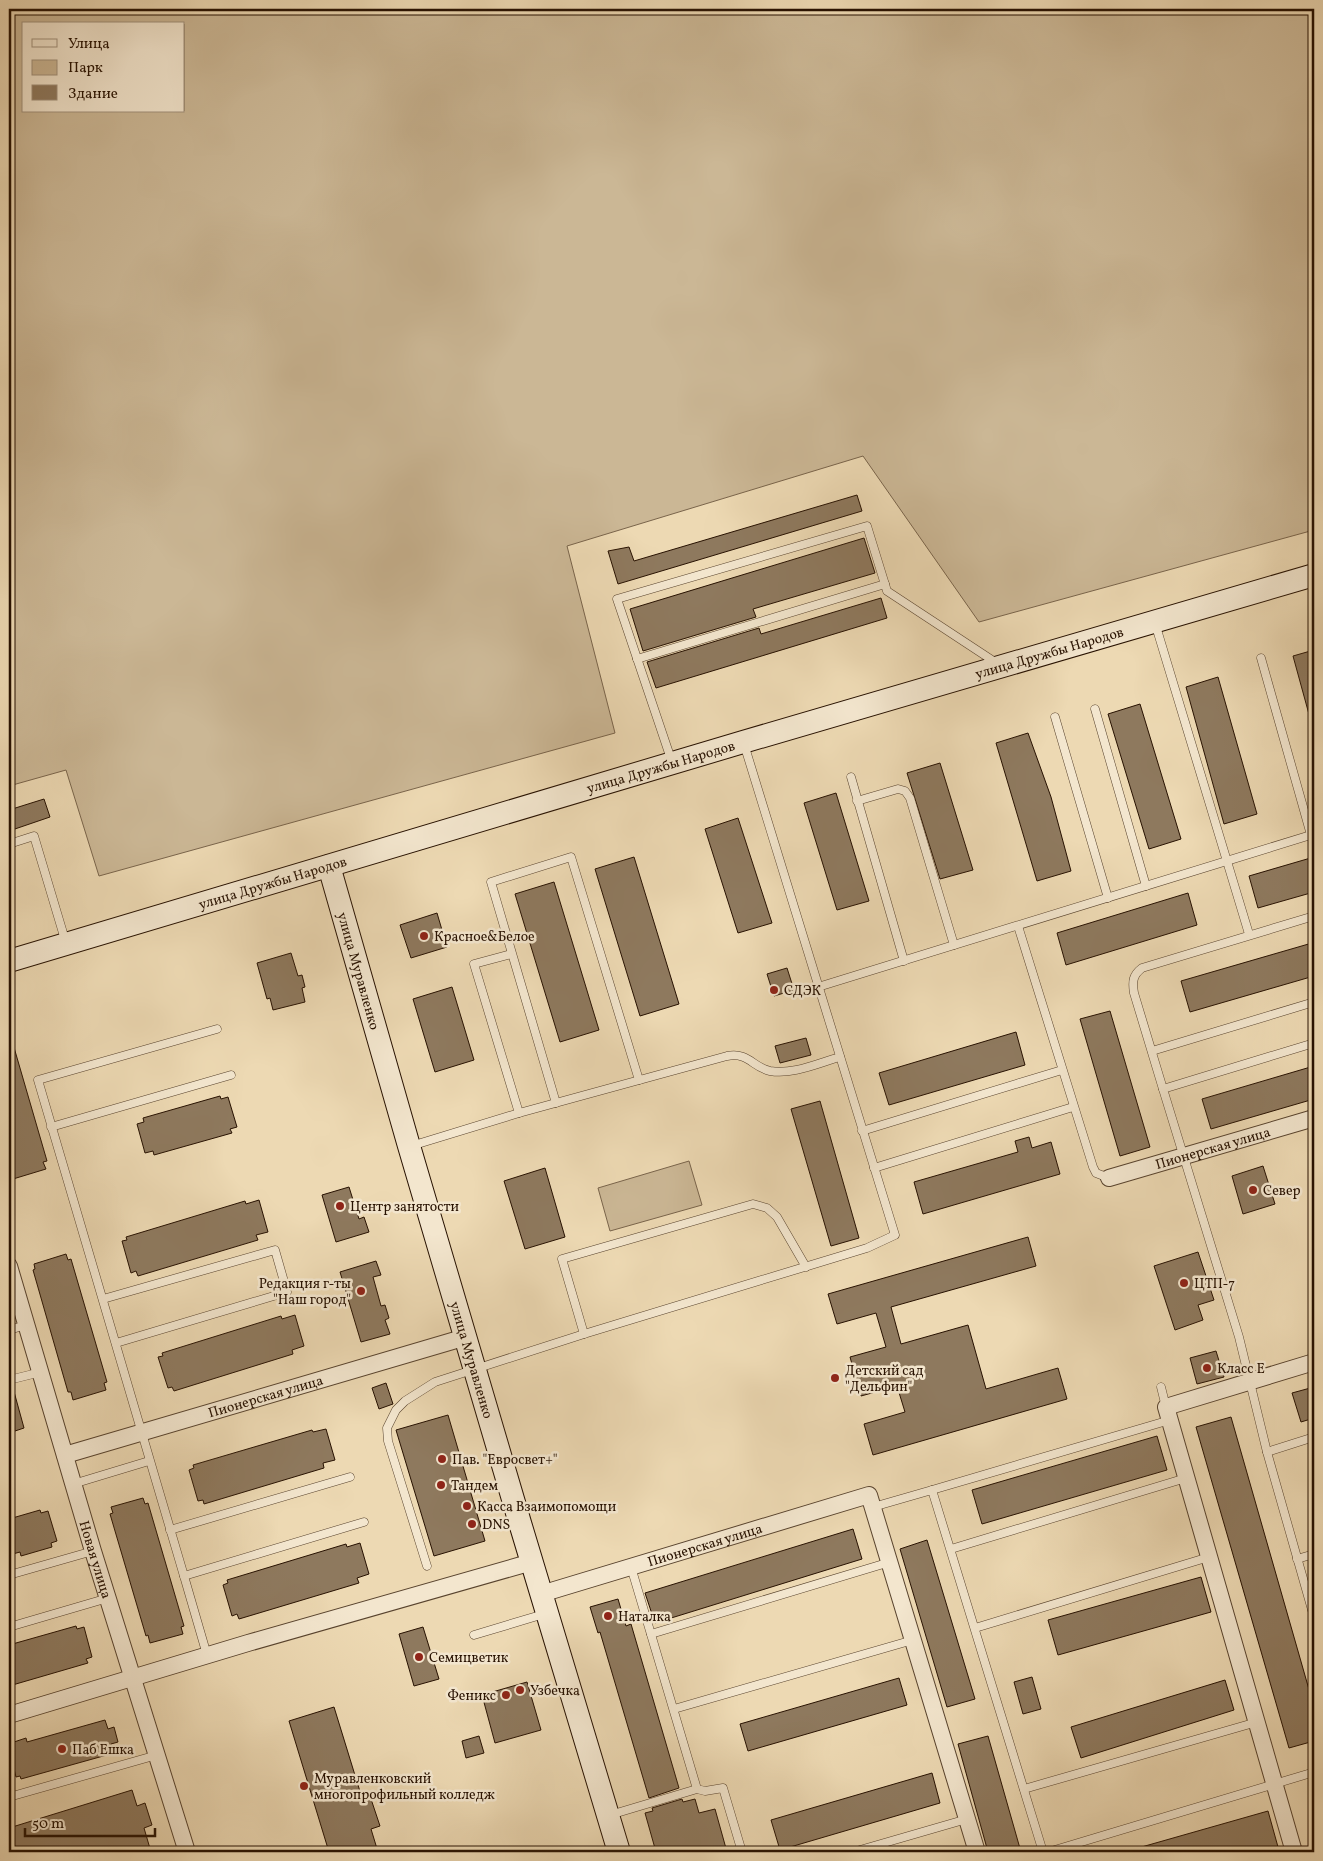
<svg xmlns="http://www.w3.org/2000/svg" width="1323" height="1861" font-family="Vollkorn,serif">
  <rect width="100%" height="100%" fill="#edd9b3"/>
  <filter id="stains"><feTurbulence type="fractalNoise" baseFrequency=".004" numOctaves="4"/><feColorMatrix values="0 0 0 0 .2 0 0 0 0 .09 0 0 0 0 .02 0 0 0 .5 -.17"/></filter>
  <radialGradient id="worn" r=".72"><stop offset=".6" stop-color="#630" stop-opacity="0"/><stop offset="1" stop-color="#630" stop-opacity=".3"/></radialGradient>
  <g fill="#cbb795" stroke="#79644b" fill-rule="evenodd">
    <path d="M9 9H1314V530L979 622 863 456 567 546 615 733 99 876 66 770 9 786ZM24 24H184V111H24Z"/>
    <path d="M689 1161 702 1205 610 1231 598 1188Z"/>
  </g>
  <g fill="#8e795e" stroke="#271101">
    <path d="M857 495 862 511 618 584 608 551 629 547 634 561Z"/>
    <path d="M864 538 875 573 753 609 756 617 643 651 630 609Z"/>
    <path d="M881 598 887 618 656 688 647 662 759 628 761 634Z"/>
    <path d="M1314 650V717L1310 718 1293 656Z"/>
    <path d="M1218 677 1257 814 1224 824 1186 687Z"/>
    <path d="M1140 704 1181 839 1149 849 1108 714Z"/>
    <path d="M1028 733 1051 797 1071 871 1037 881 996 743Z"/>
    <path d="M940 763 973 870 940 879 907 773Z"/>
    <path d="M836 793 869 901 837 910 804 803Z"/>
    <path d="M44 799 50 817 9 831V810Z"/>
    <path d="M738 818 772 923 738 933 705 829Z"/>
    <path d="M634 857 679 1004 640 1016 595 869Z"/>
    <path d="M1314 857V892L1258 908 1249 876Z"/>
    <path d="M554 882 599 1030 560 1042 515 894Z"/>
    <path d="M1188 893 1197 925 1066 965 1057 933Z"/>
    <path d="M437 913 447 947 411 958 400 925Z"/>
    <path d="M1312 943 1314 951V976L1190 1012 1181 981Z"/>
    <path d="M291 953 298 976 302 975 305 987 302 988 305 1002 273 1010 270 998 267 999 257 963Z"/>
    <path d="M787 968 794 990 774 996 767 974Z"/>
    <path d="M452 987 474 1060 435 1072 413 999Z"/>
    <path d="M1110 1011 1150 1147 1120 1156 1080 1019Z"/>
    <path d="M1016 1032 1025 1065 889 1105 879 1073Z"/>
    <path d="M806 1038 811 1055 780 1063 775 1046Z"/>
    <path d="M13 1044 47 1161 43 1162 46 1169 13 1179 9 1163V1045Z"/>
    <path d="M1314 1066V1099L1211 1129 1202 1099Z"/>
    <path d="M220 1096 221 1099 228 1097 237 1127 230 1129 232 1133 154 1155 153 1151 145 1153 137 1124 144 1122 143 1118Z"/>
    <path d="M820 1101 859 1238 831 1246 791 1109Z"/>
    <path d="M1029 1137 1032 1148 1051 1142 1060 1174 923 1214 914 1182 1018 1152 1015 1141Z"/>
    <path d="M1263 1166 1275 1204 1243 1214 1232 1176Z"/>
    <path d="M545 1168 565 1237 525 1249 504 1181Z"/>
    <path d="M349 1187 359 1219 364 1217 369 1232 336 1242 322 1195Z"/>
    <path d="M259 1200 268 1232 256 1235 258 1240 138 1276 136 1271 131 1273 122 1241 127 1240 126 1237 245 1201 246 1204Z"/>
    <path d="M1028 1237 1036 1266 891 1307 901 1344 968 1325 986 1389 1058 1368 1067 1399 873 1455 864 1424 905 1412 897 1386 861 1396 850 1357 886 1347 876 1313 837 1324 828 1294Z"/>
    <path d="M1198 1252 1214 1300 1198 1305 1203 1320 1175 1330 1154 1266Z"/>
    <path d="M66 1254 68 1260 71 1259 107 1382 104 1383 106 1390 73 1400 71 1392H68L33 1270 35 1269 34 1264Z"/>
    <path d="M376 1261 381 1275 373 1277 381 1306 385 1305 389 1318 385 1320 390 1334 361 1342 340 1272Z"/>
    <path d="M295 1315 304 1346 292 1350 293 1354 174 1391 172 1387 168 1388 158 1357 163 1356 162 1353 281 1316 282 1319Z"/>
    <path d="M1216 1351 1224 1377 1197 1384 1190 1358Z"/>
    <path d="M386 1383 393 1404 379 1409 372 1388Z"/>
    <path d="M1314 1387V1418L1301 1422 1292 1393Z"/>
    <path d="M9 1388H13L24 1428 9 1433Z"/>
    <path d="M448 1415 485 1541 434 1556 396 1430Z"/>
    <path d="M1231 1417 1314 1707V1741L1289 1748 1196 1427Z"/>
    <path d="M326 1429 335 1460 323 1463 324 1468 204 1504 203 1500 198 1501 189 1470 194 1468 193 1465 312 1430 313 1432Z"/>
    <path d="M1157 1436 1167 1470 982 1524 972 1490Z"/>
    <path d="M143 1498 145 1504 148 1503 184 1626 181 1627 183 1634 150 1643 148 1635 146 1636 110 1514 113 1513 111 1507Z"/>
    <path d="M40 1510 41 1513 48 1511 57 1541 51 1543 52 1547 21 1556 20 1552 9 1555V1519Z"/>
    <path d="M853 1529 862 1559 655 1623 645 1593Z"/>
    <path d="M927 1540 975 1699 947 1707 900 1549Z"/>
    <path d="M360 1543 369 1574 357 1578 359 1583 239 1619 237 1614 232 1616 223 1585 228 1583 227 1580 346 1544 347 1547Z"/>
    <path d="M1201 1577 1211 1612 1058 1655 1048 1620Z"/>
    <path d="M618 1599 626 1626 631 1624 679 1788 649 1798 600 1632 598 1633 590 1607Z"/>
    <path d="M76 1626 77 1629 84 1627 92 1657 86 1659 88 1663 9 1686V1645Z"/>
    <path d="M423 1627 439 1679 414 1686 399 1634Z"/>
    <path d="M1032 1677 1041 1709 1023 1714 1014 1682Z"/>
    <path d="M899 1678 907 1705 748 1751 740 1724Z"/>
    <path d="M1225 1680 1234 1710 1081 1758 1071 1727Z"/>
    <path d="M527 1682 541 1730 495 1743 482 1695Z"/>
    <path d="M334 1707 362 1798 370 1796 380 1826 371 1829 378 1852H329L289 1721Z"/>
    <path d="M105 1720 108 1729 114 1727 118 1742 111 1744 114 1753 21 1779 20 1776 16 1777 11 1757 14 1756 11 1743 26 1738 27 1742Z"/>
    <path d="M479 1736 484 1753 466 1758 462 1741Z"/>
    <path d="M988 1736 1021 1852H988L958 1744Z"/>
    <path d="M932 1773 940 1803 780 1850 771 1820Z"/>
    <path d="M132 1790 137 1806 145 1803 152 1825 144 1828 151 1852H17L9 1828Z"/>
    <path d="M682 1799 683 1802 695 1799 699 1813 715 1809 727 1852H656L645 1813 653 1811 652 1808Z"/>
    <path d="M1268 1811 1278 1847 1259 1852H1139L1138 1848Z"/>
  </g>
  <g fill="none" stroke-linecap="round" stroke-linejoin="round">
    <g stroke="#58432e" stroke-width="9">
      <g id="lane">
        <path d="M1155 623 1249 934"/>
        <path d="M1261 658 1311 835"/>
        <path d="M637 659 885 584"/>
        <path d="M1095 709 1146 886"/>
        <path d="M1055 717 1108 898"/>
        <path d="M672 762 617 599 867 526 887 591 998 664"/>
        <path d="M851 777 904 961"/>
        <path d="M857 801 898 789 905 791 910 798 954 945"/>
        <path d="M9 844 34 836 66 943"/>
        <path d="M1018 926 1093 1167 1096 1173 1109 1178"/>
        <path d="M511 954 474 964 519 1113"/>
        <path d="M818 987 1314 834"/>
        <path d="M217 1029 38 1080 184 1576 364 1522"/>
        <path d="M1314 1043 1163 1089 1239 1337 1267 1452 1314 1617"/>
        <path d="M1152 1051 1314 1002"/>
        <path d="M1163 1089 1134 993C1132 981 1133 975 1142 968L1314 916"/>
        <path d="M556 1103 491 882 571 857 639 1080"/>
        <path d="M51 1127 231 1075"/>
        <path d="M862 1131 1062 1070"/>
        <path d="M411 1146 519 1113 727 1056C749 1052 752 1067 770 1071 793 1075 818 1063 840 1057"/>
        <path d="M874 1168 1073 1107"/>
        <path d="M103 1299 275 1250 287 1292 116 1343"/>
        <path d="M9 1330 26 1325"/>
        <path d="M584 1334 867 1248 895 1235 744 744"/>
        <path d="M9 1380 41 1372"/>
        <path d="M1161 1387 1166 1407"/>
        <path d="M1267 1452 1314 1437"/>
        <path d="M73 1484 149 1461"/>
        <path d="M932 1490 1170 1420"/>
        <path d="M874 1510 873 1507 932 1490 1043 1852"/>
        <path d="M170 1530 350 1477"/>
        <path d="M951 1549 1186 1478"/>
        <path d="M1297 1559 1314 1554"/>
        <path d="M427 1566 388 1441 387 1428 396 1410 405 1401 435 1382 584 1334 562 1259 753 1204 767 1208 777 1217 806 1267"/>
        <path d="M631 1567 697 1789 705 1791 723 1788 742 1852"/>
        <path d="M9 1575 93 1551"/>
        <path d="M184 1576 207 1655"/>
        <path d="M9 1627 108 1598"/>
        <path d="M975 1628 1209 1557"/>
        <path d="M651 1634 890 1562"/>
        <path d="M474 1635 544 1614"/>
        <path d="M674 1709 913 1640"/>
        <path d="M1024 1789 1257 1722"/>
        <path d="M9 1797 157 1755"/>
        <path d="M610 1815 697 1789"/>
        <path d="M853 1852 967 1819"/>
        <path d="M1048 1852 1311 1773 1314 1769"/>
      </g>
    </g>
    <g stroke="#58432e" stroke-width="18">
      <g id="street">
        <path id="s1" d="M1109 1178 1314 1118"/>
        <path id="s2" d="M9 1266 93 1551 187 1852"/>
        <path id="s3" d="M65 1455 466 1337"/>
        <path id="s4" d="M541 1594 869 1495 977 1852"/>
        <path d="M9 1715 248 1643 532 1562"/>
        <path d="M1294 1852 1166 1407 1314 1362"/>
      </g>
    </g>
    <g stroke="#271101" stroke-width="24">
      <g id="secondary">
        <path id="s5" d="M329 866 409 1146 520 1523 619 1852"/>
        <path id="s6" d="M9 961 743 742 1314 575"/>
      </g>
    </g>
    <use href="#lane" stroke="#f3e6ce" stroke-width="8"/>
    <use href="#street" stroke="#f3e6ce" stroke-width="16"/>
    <use href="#secondary" stroke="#f3e6ce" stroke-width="22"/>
  </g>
  <g fill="#8f2418" stroke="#f3e6ce" stroke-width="2">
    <circle cx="424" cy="936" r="5"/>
    <circle cx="774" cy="990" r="5"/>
    <circle cx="1253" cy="1190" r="5"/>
    <circle cx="340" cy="1206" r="5"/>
    <circle cx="1184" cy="1283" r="5"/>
    <circle cx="361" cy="1291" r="5"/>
    <circle cx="1207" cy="1368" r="5"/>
    <circle cx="835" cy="1378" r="5"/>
    <circle cx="442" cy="1459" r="5"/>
    <circle cx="441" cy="1485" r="5"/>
    <circle cx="467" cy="1506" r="5"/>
    <circle cx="472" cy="1524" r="5"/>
    <circle cx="608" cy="1616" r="5"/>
    <circle cx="419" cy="1657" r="5"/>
    <circle cx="520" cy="1690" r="5"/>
    <circle cx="506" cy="1695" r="5"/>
    <circle cx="62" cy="1749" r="5"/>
    <circle cx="304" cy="1786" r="5"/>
  </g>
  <g text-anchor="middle" stroke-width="5" stroke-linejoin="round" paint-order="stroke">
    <g font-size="14" fill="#271101" stroke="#f3e6ce">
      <text dy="5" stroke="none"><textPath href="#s6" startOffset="1085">улица Дружбы Народов</textPath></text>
      <text dy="5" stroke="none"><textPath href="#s6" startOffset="680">улица Дружбы Народов</textPath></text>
      <text dy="5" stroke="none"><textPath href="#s6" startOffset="275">улица Дружбы Народов</textPath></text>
      <text dy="5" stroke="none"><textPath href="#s5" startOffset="109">улица Муравленко</textPath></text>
      <text dy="5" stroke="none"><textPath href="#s1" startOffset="108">Пионерская улица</textPath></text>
      <text dy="5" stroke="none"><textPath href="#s5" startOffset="514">улица Муравленко</textPath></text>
      <text dy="5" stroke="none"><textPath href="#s3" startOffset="209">Пионерская улица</textPath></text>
      <text dy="5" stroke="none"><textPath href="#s4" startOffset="171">Пионерская улица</textPath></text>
      <text dy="5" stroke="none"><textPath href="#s2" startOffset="306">Новая улица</textPath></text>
    </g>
    <g font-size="14" fill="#271101" stroke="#f3e6ce" text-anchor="start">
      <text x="434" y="941">Красное&amp;Белое</text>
      <text x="784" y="995">СДЭК</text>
      <text x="1263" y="1195">Север</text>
      <text x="350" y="1211">Центр занятости</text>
      <text x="351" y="1288" text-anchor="end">Редакция г-ты<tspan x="351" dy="16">"Наш город"</tspan></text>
      <text x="1194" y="1288">ЦТП-7</text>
      <text x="1217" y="1373">Класс Е</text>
      <text x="845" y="1375">Детский сад<tspan x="845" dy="16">"Дельфин"</tspan></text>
      <text x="452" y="1464">Пав. "Евросвет+"</text>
      <text x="451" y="1490">Тандем</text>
      <text x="477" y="1511">Касса Взаимопомощи</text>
      <text x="482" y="1529">DNS</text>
      <text x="618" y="1621">Наталка</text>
      <text x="429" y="1662">Семицветик</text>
      <text x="530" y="1695">Узбечка</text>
      <text x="496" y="1700" text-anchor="end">Феникс</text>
      <text x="72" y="1754">Паб Ешка</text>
      <text x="314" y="1783">Муравленковский<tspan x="314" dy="16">многопрофильный колледж</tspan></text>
    </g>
  </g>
  <rect width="1323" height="1861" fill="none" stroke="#edd9b3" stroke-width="30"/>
  <rect x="10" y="10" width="1303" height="1841" fill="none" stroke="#271101" stroke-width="2.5"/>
  <rect x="15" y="15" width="1293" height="1831" fill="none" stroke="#271101"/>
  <rect x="22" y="22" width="162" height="90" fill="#f3e6ce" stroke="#a1917c"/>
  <rect x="32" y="39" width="25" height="8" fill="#f3e6ce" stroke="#a1917c"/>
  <text x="68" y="48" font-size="15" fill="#271101">Улица</text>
  <rect x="32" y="60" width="25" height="15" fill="#cbb795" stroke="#a1917c"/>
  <text x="68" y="72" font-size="15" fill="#271101">Парк</text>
  <rect x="32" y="85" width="25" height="15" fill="#8e795e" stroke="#a1917c"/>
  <text x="68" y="98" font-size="15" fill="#271101">Здание</text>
  <path d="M25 1828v8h130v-8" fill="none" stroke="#271101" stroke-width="2.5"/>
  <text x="32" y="1828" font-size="15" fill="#271101" stroke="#f3e6ce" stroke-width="4" paint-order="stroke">50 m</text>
  <rect width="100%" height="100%" filter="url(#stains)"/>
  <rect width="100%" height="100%" fill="url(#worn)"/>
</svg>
